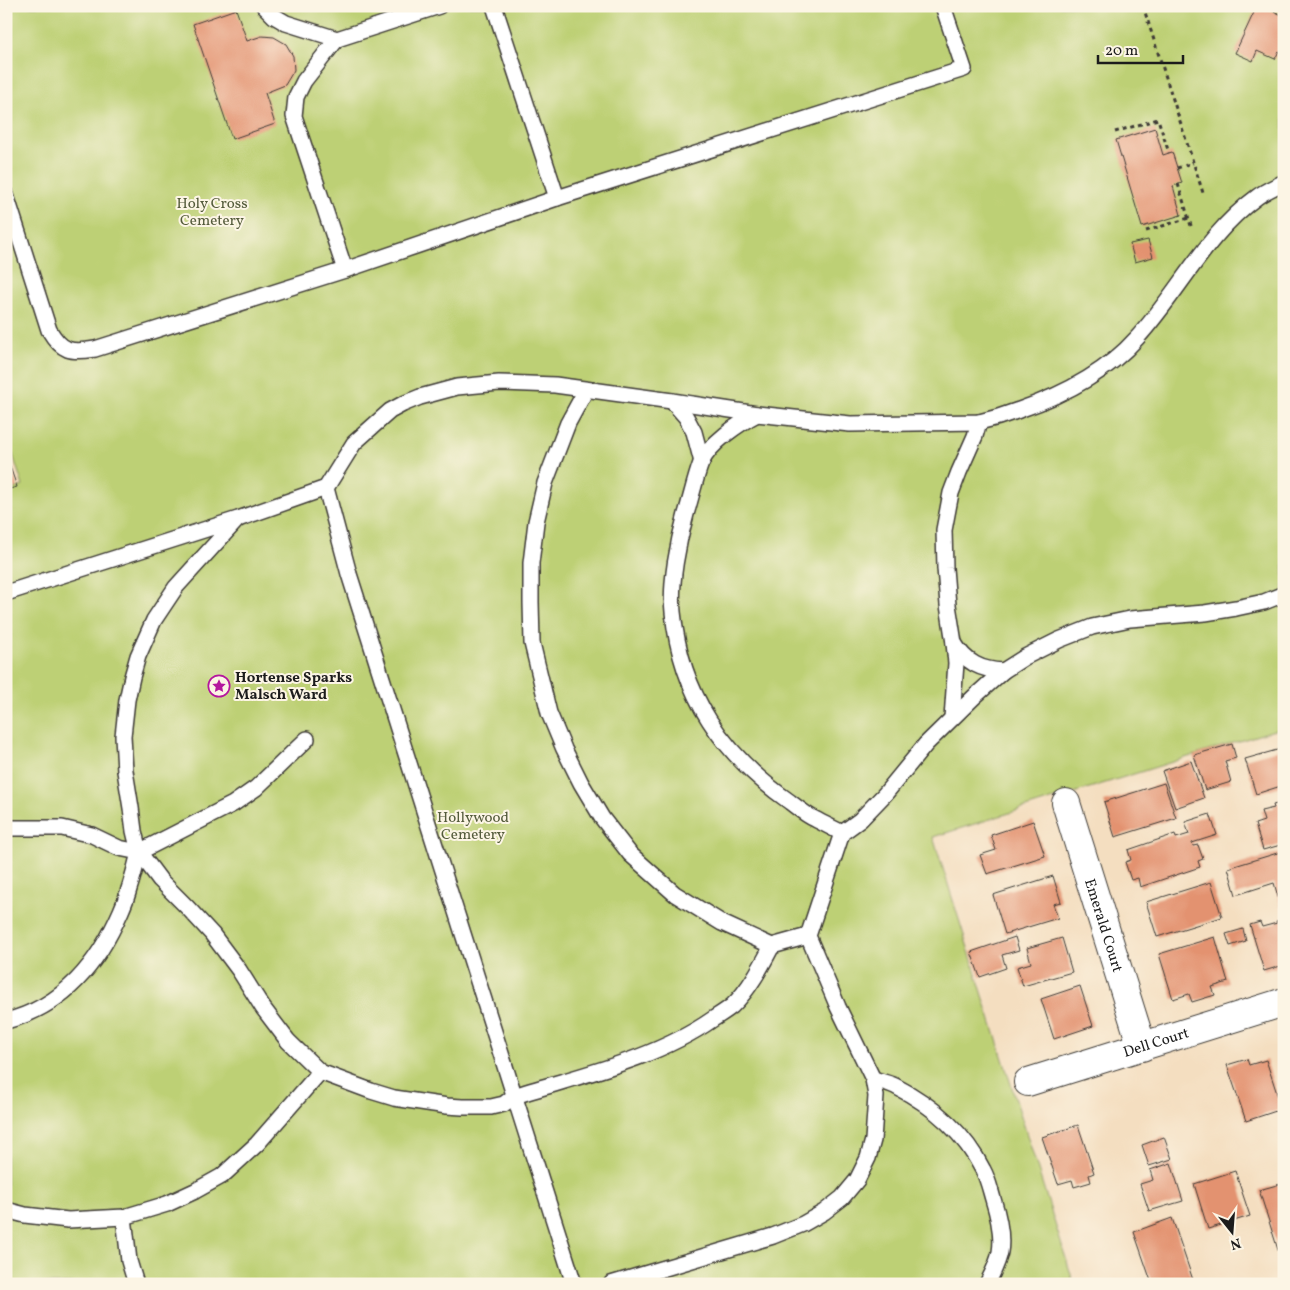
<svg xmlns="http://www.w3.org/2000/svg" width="1290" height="1290" font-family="Vollkorn,serif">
  <rect width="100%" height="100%" fill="#fcf5e5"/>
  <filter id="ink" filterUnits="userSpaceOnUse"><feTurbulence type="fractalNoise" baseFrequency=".02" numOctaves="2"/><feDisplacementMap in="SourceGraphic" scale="10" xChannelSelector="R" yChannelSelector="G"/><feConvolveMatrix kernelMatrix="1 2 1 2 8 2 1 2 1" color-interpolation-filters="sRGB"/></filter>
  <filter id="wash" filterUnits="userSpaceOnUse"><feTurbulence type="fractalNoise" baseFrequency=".0096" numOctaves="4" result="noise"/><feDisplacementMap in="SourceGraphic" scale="20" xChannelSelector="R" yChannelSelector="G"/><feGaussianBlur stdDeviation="1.12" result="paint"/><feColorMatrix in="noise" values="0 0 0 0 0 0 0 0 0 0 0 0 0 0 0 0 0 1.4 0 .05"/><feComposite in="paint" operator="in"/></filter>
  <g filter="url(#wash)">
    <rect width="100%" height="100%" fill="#f4dec0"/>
    <path fill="#bdd074" stroke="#6c7648" d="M6 6H1284V727L933 837 1074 1284H6V492L23 486 6 434Z"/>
    <g id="blocks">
      <g fill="#e3926f">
        <path d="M1257 6H1263L1284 16V54L1279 51 1275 59 1257 51 1253 61 1235 53Z"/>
        <path d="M236 9 247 41 262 36 274 37 286 44 293 56 294 70 285 85 265 93 275 124 232 139 193 24Z"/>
        <path d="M1155 128 1163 155 1172 152 1182 183 1173 186 1181 215 1142 227 1116 140Z"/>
        <path d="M1148 240 1153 257 1135 262 1130 244Z"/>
        <path d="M6 455 17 487 6 490Z"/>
        <path d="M1232 744 1236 758 1225 761 1231 782 1205 790 1194 755Z"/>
        <path d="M1284 748V785L1256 794 1245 759Z"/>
        <path d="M1191 761 1204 798 1175 808 1162 771Z"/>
        <path d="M1164 783 1176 818 1115 837 1104 802Z"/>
        <path d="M1284 802V844L1263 850 1255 824 1264 821 1261 811 1274 808 1273 805Z"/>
        <path d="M1210 814 1217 835 1192 843 1193 846 1198 845 1203 859 1198 861 1200 867 1140 887 1138 878 1131 880 1125 862 1131 860 1128 850 1175 834 1176 838 1189 834 1185 822Z"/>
        <path d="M1033 821 1045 856 987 874 980 855 996 850 991 835Z"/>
        <path d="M1284 851V906L1281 907 1274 883 1236 895 1228 868Z"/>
        <path d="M1053 876 1061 902 1053 904 1058 918 1005 934 993 895Z"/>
        <path d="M1211 882 1222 917 1157 937 1146 902Z"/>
        <path d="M1284 919V965L1264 971 1250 925 1260 922 1262 927 1277 923 1276 921Z"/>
        <path d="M1243 929 1246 941 1230 946 1226 934Z"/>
        <path d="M1015 937 1019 950 1002 955 1006 968 980 977 971 952Z"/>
        <path d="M1215 937 1228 982 1212 987 1215 995 1192 1002 1189 994 1173 999 1159 954Z"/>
        <path d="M1062 938 1072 972 1023 986 1017 967 1031 963 1027 948Z"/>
        <path d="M1080 986 1093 1026 1054 1039 1041 999Z"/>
        <path d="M1247 1059 1249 1065 1266 1060 1282 1109 1246 1121 1227 1065Z"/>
        <path d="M1078 1125 1094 1173 1089 1175 1091 1182 1074 1187 1072 1180 1058 1184 1042 1137Z"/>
        <path d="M1164 1137 1172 1159 1149 1166 1142 1145Z"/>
        <path d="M1171 1163 1183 1201 1149 1211 1140 1184 1153 1180 1150 1170Z"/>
        <path d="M1235 1171 1250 1216 1208 1229 1194 1184Z"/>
        <path d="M1284 1183V1252L1279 1253 1259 1190Z"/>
        <path d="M1172 1218 1193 1280 1182 1284H1152L1134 1232Z"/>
      </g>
    </g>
  </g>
  <g filter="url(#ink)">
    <use href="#blocks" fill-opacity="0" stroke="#3c3935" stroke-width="1"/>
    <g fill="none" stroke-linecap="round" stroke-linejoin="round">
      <g stroke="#3c3935" stroke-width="18">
        <g id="service">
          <path d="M264 6 274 16 286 23 337 39"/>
          <path d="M494 6 557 198"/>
          <path d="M6 195 49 330C62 352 71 353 95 349L345 270 557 198 964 69 943 6"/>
          <path d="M345 270 294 116 296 97 304 81 337 39 439 6"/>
          <path d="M586 390 568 423 545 483 536 522 531 563V602L532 643 549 713 564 749 581 783 602 818 630 854 675 894 722 923 772 946 808 936"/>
          <path d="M672 401 686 417 694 432 702 462"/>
          <path d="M757 414C738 424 710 443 701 463 695 479 691 498 686 514 678 542 670 583 673 612 681 695 723 755 790 802 798 808 806 815 815 819 824 824 833 828 842 833"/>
          <path d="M326 488 349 574 574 1284"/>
          <path d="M237 520 176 587 154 620 138 656 132 677 127 700 123 736 125 771 131 808 134 831 139 852 160 880 187 907 212 934 239 970 263 1008 288 1041 320 1072 371 1091 394 1098 447 1106 462 1107H491L504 1104 514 1096C581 1075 656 1059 713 1019 719 1015 726 1011 732 1006 749 990 761 967 772 946"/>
          <path d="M6 593 238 519 326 488 354 443 390 411 403 404 420 397 457 387 499 383 555 385 672 401 757 414 850 424 979 422C993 419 1006 415 1019 410 1063 395 1106 373 1137 338 1179 292 1206 234 1257 197 1265 191 1275 187 1284 182"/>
          <path d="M954 643C966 663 981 670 1003 671"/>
          <path d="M952 718 956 663 954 643 948 605 945 568 944 530 951 493 959 472 975 436 979 422"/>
          <path d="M6 828H62L92 835 119 848 139 852"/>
          <path d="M6 1021C64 1006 98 964 121 911 124 904 127 897 129 889 133 877 136 865 139 852L233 804 256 788 307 739"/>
          <path d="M873 1079C880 1081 888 1083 895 1086 932 1105 964 1132 983 1170 988 1179 990 1189 993 1199 998 1215 1003 1235 1000 1252 998 1263 992 1274 987 1284"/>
          <path d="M6 1210 25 1215 68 1220 124 1217 167 1204 195 1191 222 1176 257 1144 320 1072"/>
          <path d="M124 1217 129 1261 136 1284"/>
          <path d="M611 1284 773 1236 803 1224 824 1212 842 1198 857 1180 868 1158 873 1140 876 1096 873 1079 838 1007 808 936 842 833 860 820 885 794 926 744 974 697 1003 671 1025 657 1059 640 1092 627 1130 619 1205 613 1236 608 1264 602 1284 594"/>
        </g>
      </g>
      <g stroke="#3c3935" stroke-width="30">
        <g id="minor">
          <path id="s1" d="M1066 803 1142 1047"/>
          <path id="s2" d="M1028 1082 1284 1002"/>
        </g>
      </g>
      <g stroke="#3c3935" stroke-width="3" stroke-dasharray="4 4" stroke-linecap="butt">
        <path d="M1143 6 1204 196"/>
        <path d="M1115 132 1158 119 1169 153"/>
        <path d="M1177 168 1193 163"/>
        <path d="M1178 184 1192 229"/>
        <path d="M1146 231 1189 218"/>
      </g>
      <use href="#service" stroke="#fff" stroke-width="15"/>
      <use href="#minor" stroke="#fff" stroke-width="28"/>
    </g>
  </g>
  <defs>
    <g id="sight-ring" transform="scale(1.125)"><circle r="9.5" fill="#fcf5e5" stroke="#b5179e" stroke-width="1.5"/><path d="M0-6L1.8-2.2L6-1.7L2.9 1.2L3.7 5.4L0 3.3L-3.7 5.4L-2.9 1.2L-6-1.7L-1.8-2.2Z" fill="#b5179e"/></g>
  </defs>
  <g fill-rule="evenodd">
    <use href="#sight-ring" x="219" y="686"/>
  </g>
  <g text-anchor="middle" stroke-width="4" stroke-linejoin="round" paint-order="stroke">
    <g font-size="15" fill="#545b3b" stroke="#fcf5e5">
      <text x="212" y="208">Holy Cross<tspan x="212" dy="17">Cemetery</tspan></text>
      <text x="473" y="822">Hollywood<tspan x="473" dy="17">Cemetery</tspan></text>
    </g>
    <g font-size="15" font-weight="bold" fill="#1c1c1c" stroke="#fcf5e5" text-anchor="start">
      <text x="235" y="682">Hortense Sparks<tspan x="235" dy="17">Malsch Ward</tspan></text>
    </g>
    <g font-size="15" fill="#1c1c1c" stroke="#fcf5e5">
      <text dy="5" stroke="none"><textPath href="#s1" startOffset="128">Emerald Court</textPath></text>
      <text dy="5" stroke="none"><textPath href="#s2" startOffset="134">Dell Court</textPath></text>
    </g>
  </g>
  <rect width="1290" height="1290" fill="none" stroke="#fcf5e5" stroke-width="25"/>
  <g transform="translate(1232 1232) rotate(163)" stroke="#fcf5e5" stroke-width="4" paint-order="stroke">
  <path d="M0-4L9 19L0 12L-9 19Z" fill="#1c1c1c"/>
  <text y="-8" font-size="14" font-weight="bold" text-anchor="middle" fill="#1c1c1c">N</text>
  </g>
  <path d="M1098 55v8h85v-8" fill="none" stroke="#1c1c1c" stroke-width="2.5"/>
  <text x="1105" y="55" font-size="15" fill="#1c1c1c" stroke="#fcf5e5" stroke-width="4" paint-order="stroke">20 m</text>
</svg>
